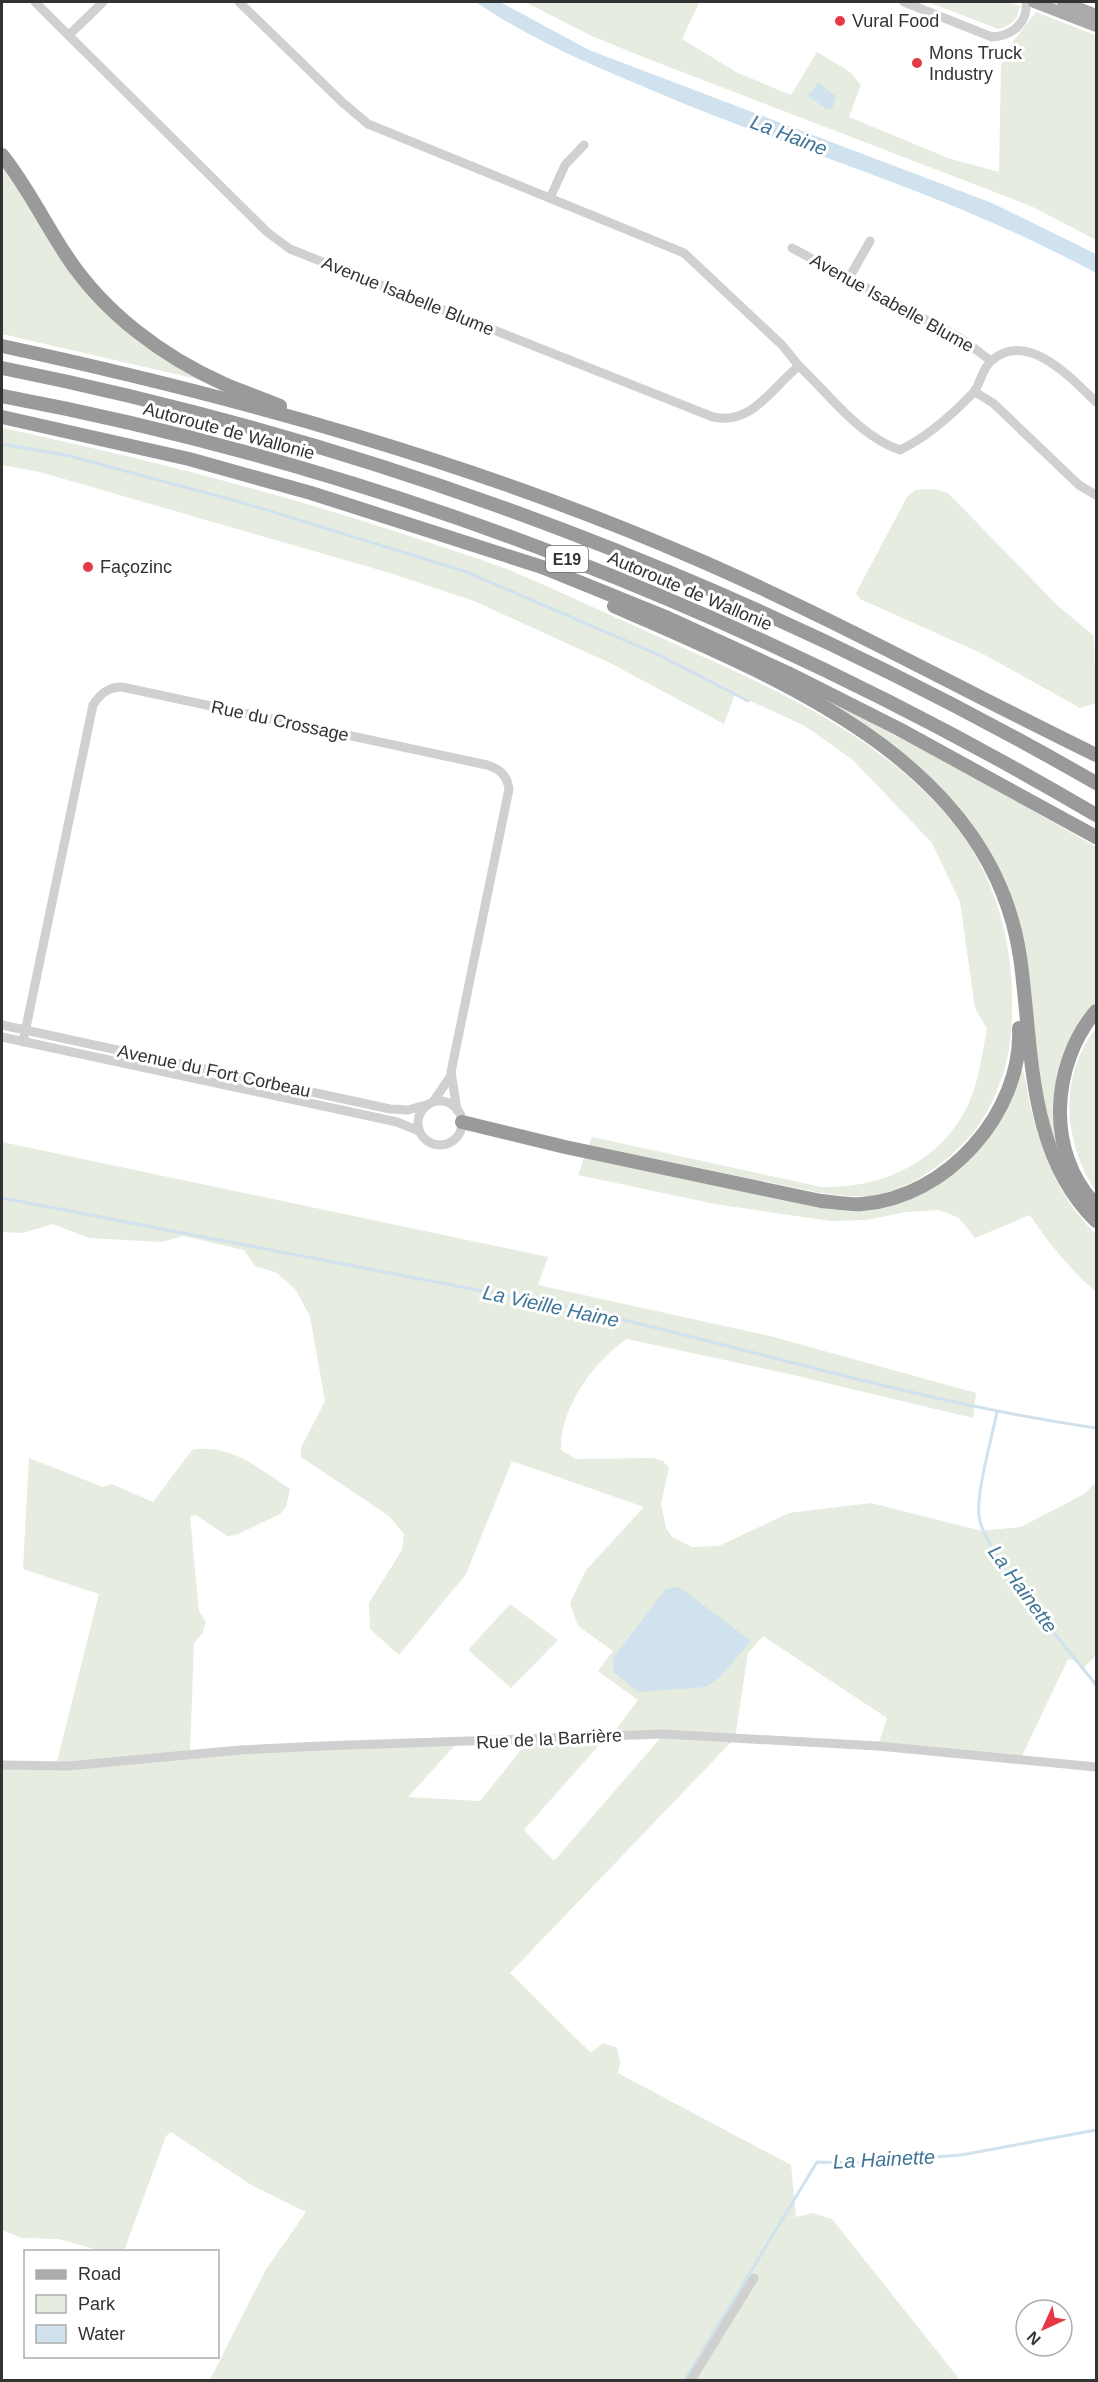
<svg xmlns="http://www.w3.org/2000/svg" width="1098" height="2382" font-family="Arial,sans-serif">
  <rect width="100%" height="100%" fill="#fff"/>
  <g fill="#e6ecdf">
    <path d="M525 2H696L699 3 682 39 738 73 791 95 817 52 850 72 861 85 849 117 948 158 999 172 1001 65 1006 51 1036 12 1095 35 1096 240 1031 206 638 55 592 36Z"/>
    <path d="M928 2H1009L1020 6C1018 20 1011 26 998 29Z"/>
    <path d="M2 163 99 305 132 336 168 362 201 380 2 334Z"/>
    <path d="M2 428C134 456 265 489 394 531 433 544 473 556 512 571 564 593 616 618 668 641 771 687 882 735 955 825 991 870 1011 934 1012 992 1013 1038 1009 1070 987 1112 967 1149 914 1191 871 1196 852 1197 834 1195 816 1192L589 1145 592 1137 821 1187C881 1189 941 1162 968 1105 979 1081 982 1054 987 1029L975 1008 960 902 932 843 853 760 805 726 735 694 724 724 610 663 474 601 393 574 40 472 2 465Z"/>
    <path d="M934 489 948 493 1057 605 1094 636 1096 703 1080 708 983 654 860 599 856 593 907 497 915 490Z"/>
    <path d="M816 694 972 776 1096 847V1001L1084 1016 1073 1036 1060 1068 1069 1180 1044 1109 1000 873 984 841 969 823 873 732Z"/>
    <path d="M1096 1028V1192C1063 1141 1058 1077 1096 1028Z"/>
    <path d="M1020 1064C1027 1077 1027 1095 1031 1109 1043 1156 1060 1200 1096 1234V1292C1070 1269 1049 1244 1030 1215L975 1238 959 1218 939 1210 905 1212 867 1220 830 1221 715 1204 578 1175 585 1155 863 1209 963 1162Z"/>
    <path d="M2 1142 548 1257 538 1285 770 1336 976 1393 973 1418 789 1374 627 1339C594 1360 559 1410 561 1450L576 1459 653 1458 663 1461 669 1468 661 1504 666 1528 672 1537 692 1547 719 1546 789 1513 871 1503 982 1531 1021 1527 1084 1494 1096 1482V1655L1083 1669 1077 1661 1068 1659 1021 1758 878 1746 887 1718 763 1636 748 1653 735 1738 510 1973 591 2053 603 2043 617 2048 620 2062 618 2073 791 2165 796 2217 813 2213 832 2219 960 2380H210L265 2271 306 2212 253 2186 171 2132 166 2136 124 2251H101L59 2239 22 2238 2 2230V1765L56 1766 99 1594 23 1569 29 1458 103 1487 112 1484 153 1502 192 1450C230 1443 260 1469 290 1489L286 1507 280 1514 236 1535 227 1536 196 1515 190 1517 199 1611 206 1622 202 1634 194 1643 190 1754 457 1743 408 1797 480 1801 530 1739 601 1736 599 1745 524 1830 554 1861 663 1735 611 1736 638 1700 598 1671 613 1651 578 1626 570 1603 586 1570 644 1507 512 1461 466 1574 399 1655 370 1629 369 1603 402 1550 404 1534 389 1516 301 1457V1448L325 1401 310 1316 295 1289 277 1273 255 1266 244 1250 183 1236 162 1242 89 1238 53 1224 22 1233 2 1232Z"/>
    <path d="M510 1604 558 1640 511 1688 468 1650Z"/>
  </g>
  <g fill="#cfe2ee">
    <path d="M476 2H500L589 50 992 203 1096 254V273C959 198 807 155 663 95 599 68 534 42 476 2Z"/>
    <path d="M818 83 836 96 832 109H827L808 96Z"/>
    <path d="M679 1587 751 1641 720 1677 706 1687 638 1692 614 1672 613 1658 666 1589Z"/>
  </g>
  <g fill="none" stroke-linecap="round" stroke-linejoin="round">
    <g stroke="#cfe2ee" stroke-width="3">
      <path d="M2 444 70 456 247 504 464 571 659 655 748 701"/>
      <path d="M2 1198 581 1310C753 1349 922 1403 1096 1428"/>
      <path d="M997 1412C992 1437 976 1493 979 1516 983 1554 1070 1651 1096 1685"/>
      <path d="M685 2380 817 2162 854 2163 961 2155 1096 2130"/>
    </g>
    <g stroke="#d0d0d0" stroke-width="9">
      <path d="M35 2 267 232 290 249 713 417C752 426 772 387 799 366 830 395 859 436 900 450 927 437 952 415 973 393 981 384 981 370 991 361 1027 329 1071 378 1096 402"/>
      <path d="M239 2 342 102 368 124 684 253 782 345 799 366"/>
      <path d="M904 2 992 37C1012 36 1028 23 1026 2"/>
      <path d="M69 35 103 2"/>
      <path d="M550 198 565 165 584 145"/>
      <path d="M792 248 962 339 991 361"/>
      <path d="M849 278 870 241"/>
      <path d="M975 392 993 403 1079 485 1096 495"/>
      <path d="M2 1025 390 1109 408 1110 426 1105"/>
      <path d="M2 1037 397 1122 419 1131"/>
      <path d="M23 1042 93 705C100 694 108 687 122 687L487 765C500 769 507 775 509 789L451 1072 457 1110"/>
      <circle cx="440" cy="1123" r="22"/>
      <path d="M433 1102 450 1077"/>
      <path d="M2 1765 68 1766 240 1750 322 1746 663 1734 878 1746 1096 1767"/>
      <path d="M691 2380 754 2278"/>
    </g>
    <g stroke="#ababab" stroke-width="12">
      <path d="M1034 2 1096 26"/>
      <path d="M1063 2 1096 15"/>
    </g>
    <g stroke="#9a9a9a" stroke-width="14">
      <path d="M2 155C27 186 44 222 66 255 104 313 162 356 224 384 242 392 262 398 280 406"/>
      <path d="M2 346C239 397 476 463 699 560 835 619 964 691 1096 755"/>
      <path d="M2 368C387 445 755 587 1096 783"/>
      <path d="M2 396C386 468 760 617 1096 815"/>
      <path d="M2 417 189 459 311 493 542 567 668 618 788 673 899 729 1096 837"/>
      <path d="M614 606C774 677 990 758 1020 957 1033 1046 1026 1153 1096 1221"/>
      <path d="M1096 1011C1051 1064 1045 1153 1096 1205"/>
      <path d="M462 1122 565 1147 821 1201C834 1202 849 1205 862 1204 947 1198 1023 1112 1019 1028"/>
    </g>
  </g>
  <g fill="#e63946" stroke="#fff" stroke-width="2">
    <circle cx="840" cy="21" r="6"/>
    <circle cx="917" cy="63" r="6"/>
    <circle cx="88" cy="567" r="6"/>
  </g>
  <g text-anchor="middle" stroke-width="6" stroke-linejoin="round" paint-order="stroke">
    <rect fill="#fff" stroke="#707070" stroke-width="1.5" x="546" y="546" width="42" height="26" rx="4.5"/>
    <g font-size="16" font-weight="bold" fill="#333">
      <text x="567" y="565">E19</text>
    </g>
    <g font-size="18" fill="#333" stroke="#fff" text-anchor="start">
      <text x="852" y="27">Vural Food</text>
      <text x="929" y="59">Mons Truck<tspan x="929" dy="21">Industry</tspan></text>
      <text x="100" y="573">Façozinc</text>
    </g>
    <g font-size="18" fill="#333" stroke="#fff">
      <text transform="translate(408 296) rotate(22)" y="6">Avenue Isabelle Blume</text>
      <text transform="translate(892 303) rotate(29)" y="6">Avenue Isabelle Blume</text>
      <text transform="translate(229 431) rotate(15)" y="6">Autoroute de Wallonie</text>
      <text transform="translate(690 591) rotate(23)" y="6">Autoroute de Wallonie</text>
      <text transform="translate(280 721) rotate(12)" y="6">Rue du Crossage</text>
      <text transform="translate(214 1071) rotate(12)" y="6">Avenue du Fort Corbeau</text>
      <text transform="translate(549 1739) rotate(-3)" y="6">Rue de la Barrière</text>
    </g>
    <g font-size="20" font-style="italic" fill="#3f7597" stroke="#fff">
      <text transform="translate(789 135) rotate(21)" y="7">La Haine</text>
      <text transform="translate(551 1306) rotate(12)" y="7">La Vieille Haine</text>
      <text transform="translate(1023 1589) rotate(54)" y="7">La Hainette</text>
      <text transform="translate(884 2159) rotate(-3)" y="7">La Hainette</text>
    </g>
  </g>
  <rect width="1098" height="2382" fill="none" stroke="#333333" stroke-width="6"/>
  <rect x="24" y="2250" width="195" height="108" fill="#ffffff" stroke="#adadad" stroke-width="1.5"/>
  <rect x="36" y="2270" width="30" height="9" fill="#ababab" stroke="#adadad" stroke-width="1.5"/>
  <text x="78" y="2280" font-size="18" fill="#333333">Road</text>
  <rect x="36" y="2295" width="30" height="18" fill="#e6ecdf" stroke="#adadad" stroke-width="1.5"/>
  <text x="78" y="2310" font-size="18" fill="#333333">Park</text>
  <rect x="36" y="2325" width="30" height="18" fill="#cfe2ee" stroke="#adadad" stroke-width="1.5"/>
  <text x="78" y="2340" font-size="18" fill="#333333">Water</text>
  <g transform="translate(1044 2328) rotate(225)"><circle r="28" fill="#ffffff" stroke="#adadad" stroke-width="1.5"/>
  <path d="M0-4.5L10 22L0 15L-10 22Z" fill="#e63946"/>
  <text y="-9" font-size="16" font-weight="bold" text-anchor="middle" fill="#333333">N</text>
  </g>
</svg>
